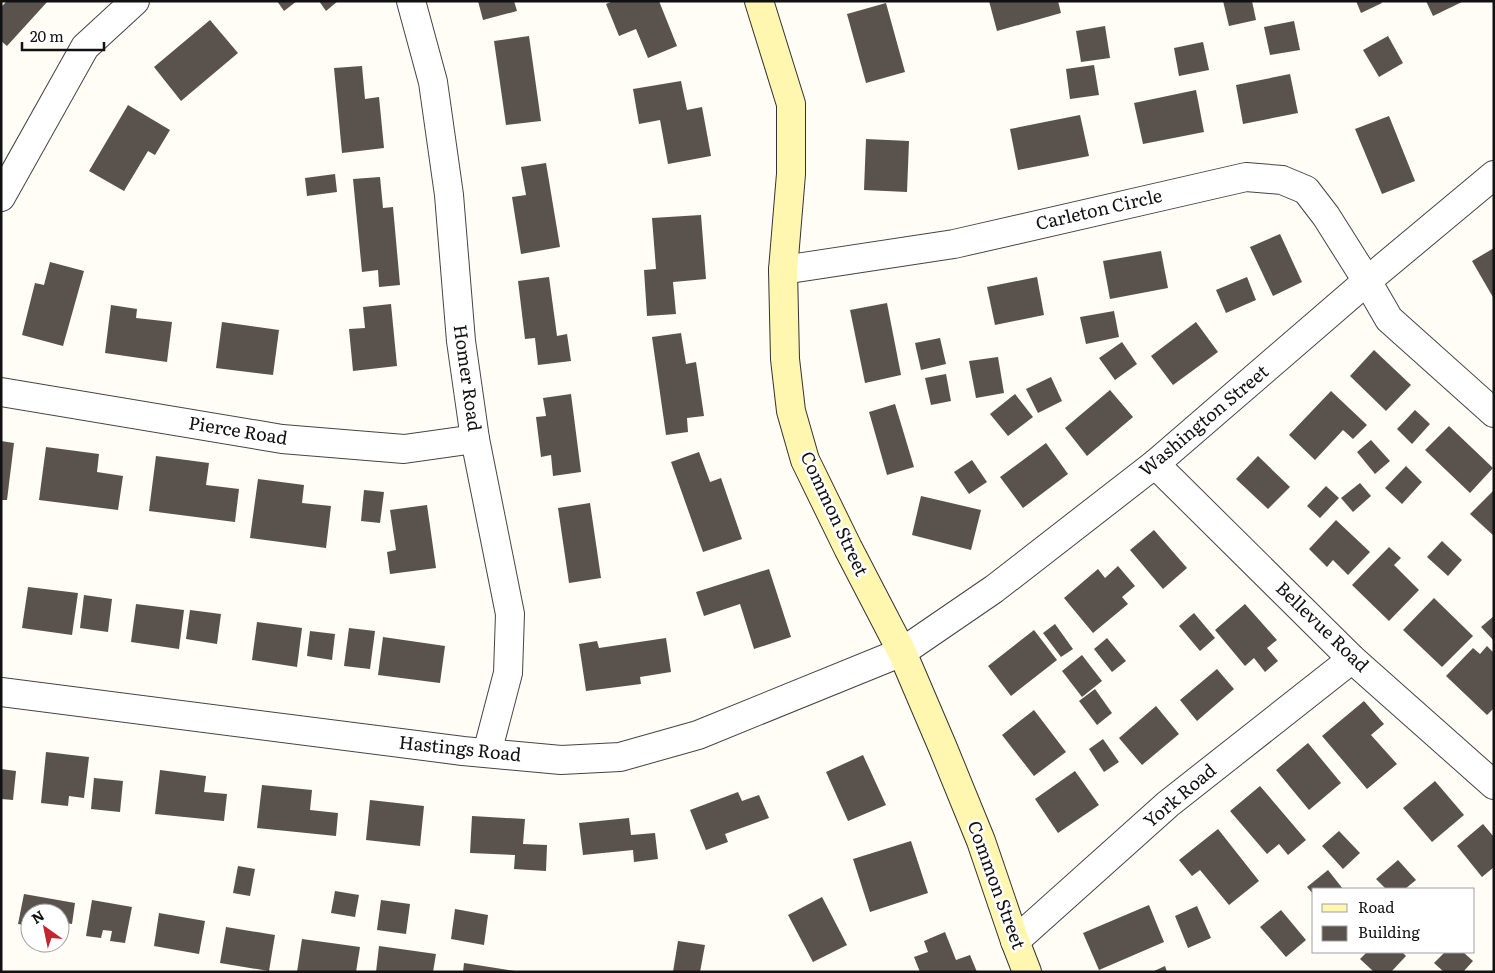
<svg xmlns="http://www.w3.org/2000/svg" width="1495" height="973" font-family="Literata,serif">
  <rect width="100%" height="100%" fill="#fffdf5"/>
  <g fill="#5a524d">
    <path d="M7 1H48L7 46 1 41V7Z"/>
    <path d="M277 1H297L284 11Z"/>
    <path d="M319 1H338L326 11Z"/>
    <path d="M478 1H514L517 11 483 20Z"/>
    <path d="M613 1H659L677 46 648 58 636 29 619 36 606 4Z"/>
    <path d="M989 1H1058L1061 13 997 31Z"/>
    <path d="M1223 1H1252L1256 20 1229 26Z"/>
    <path d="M1356 1H1381L1382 3 1361 13Z"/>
    <path d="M1426 1H1464L1433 16Z"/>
    <path d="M886 3 905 72 866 83 847 14Z"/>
    <path d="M210 20 238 53 181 101 154 67Z"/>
    <path d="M1294 21 1300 50 1270 55 1264 27Z"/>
    <path d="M1105 26 1110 58 1081 62 1076 31Z"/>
    <path d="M529 36 541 121 506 125 494 41Z"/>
    <path d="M1388 36 1403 63 1379 77 1363 50Z"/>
    <path d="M1203 42 1209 70 1179 76 1174 48Z"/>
    <path d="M1094 65 1099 95 1070 99 1066 69Z"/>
    <path d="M362 66 365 99 379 97 384 148 342 153 334 68Z"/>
    <path d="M1290 74 1298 113 1243 124 1236 85Z"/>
    <path d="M681 81 687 110 702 107 711 156 668 164 660 120 639 124 633 89Z"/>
    <path d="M1196 90 1204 132 1143 144 1134 103Z"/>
    <path d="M128 105 170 130 155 155 148 151 124 191 89 171Z"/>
    <path d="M1080 115 1089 156 1018 170 1010 129Z"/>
    <path d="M1389 116 1415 181 1382 194 1355 129Z"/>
    <path d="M866 139 909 141 907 192 864 190Z"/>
    <path d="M546 163 560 247 521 254 512 197 526 195 521 167Z"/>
    <path d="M335 174 337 192 307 196 305 178Z"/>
    <path d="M380 177 383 208 393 207 400 285 379 287 378 270 362 272 353 179Z"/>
    <path d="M701 215 706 279 673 282 676 314 647 316 644 270 656 269 652 218Z"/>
    <path d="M1280 234 1302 282 1273 296 1250 247Z"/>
    <path d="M1494 248V299L1472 261Z"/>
    <path d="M1161 251 1168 288 1110 299 1103 261Z"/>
    <path d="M50 262 84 271 63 346 22 335 35 283 44 285Z"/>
    <path d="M549 277 557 336 567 334 571 361 538 365 535 338 525 339 518 281Z"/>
    <path d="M1037 277 1044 315 995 325 987 287Z"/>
    <path d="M1247 277 1256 300 1226 313 1216 290Z"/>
    <path d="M887 303 901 375 865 383 850 310Z"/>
    <path d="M391 304 397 366 353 371 349 329 365 328 363 307Z"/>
    <path d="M111 305 137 309 136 318 172 322 167 362 105 353Z"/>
    <path d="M1114 311 1119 337 1086 344 1080 317Z"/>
    <path d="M222 322 279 330 273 375 216 368Z"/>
    <path d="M1196 322 1218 352 1173 385 1151 356Z"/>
    <path d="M681 333 686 364 696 362 704 416 687 418 688 432 666 435 652 337Z"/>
    <path d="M940 338 946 364 921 370 915 343Z"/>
    <path d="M1122 342 1137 364 1115 380 1099 358Z"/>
    <path d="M1374 350 1411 385 1386 411 1350 376Z"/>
    <path d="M998 357 1004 393 976 398 969 361Z"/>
    <path d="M946 374 951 401 931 405 925 378Z"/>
    <path d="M1051 377 1062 401 1038 413 1026 389Z"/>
    <path d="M1110 390 1133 417 1087 456 1065 428Z"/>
    <path d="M1331 391 1367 425 1353 439 1343 430 1315 460 1289 435Z"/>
    <path d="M571 394 581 472 553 476 551 455 541 457 536 417 546 416 543 398Z"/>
    <path d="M1015 394 1033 417 1008 436 990 414Z"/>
    <path d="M895 404 914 467 887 475 869 412Z"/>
    <path d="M1415 410 1430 424 1412 444 1397 429Z"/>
    <path d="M1449 426 1493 468 1470 493 1425 450Z"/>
    <path d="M1371 440 1390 461 1375 474 1357 452Z"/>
    <path d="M1 441 14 443 7 500H1Z"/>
    <path d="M1046 443 1068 474 1023 508 1000 477Z"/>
    <path d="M46 447 99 454 97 472 123 476 118 510 39 500Z"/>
    <path d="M699 452 710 482 721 478 742 539 703 552 671 462Z"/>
    <path d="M156 456 209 463 206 485 239 489 235 522 149 511Z"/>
    <path d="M1258 456 1290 487 1268 509 1236 479Z"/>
    <path d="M972 460 987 482 969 494 954 472Z"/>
    <path d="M1406 466 1422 482 1402 504 1385 488Z"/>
    <path d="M258 479 304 485 302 503 331 506 326 548 250 538Z"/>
    <path d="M1360 483 1371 496 1353 512 1341 498Z"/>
    <path d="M1326 486 1339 498 1320 518 1307 506Z"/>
    <path d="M364 490 384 492 380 523 361 521Z"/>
    <path d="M1494 490V536L1470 514Z"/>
    <path d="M921 496 981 510 971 550 912 535Z"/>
    <path d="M590 503 601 578 569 583 558 508Z"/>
    <path d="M427 505 436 568 390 574 387 552 396 550 390 510Z"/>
    <path d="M1336 520 1370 552 1348 575 1333 560 1327 567 1309 549Z"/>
    <path d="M1154 530 1187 568 1163 589 1130 550Z"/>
    <path d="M1442 541 1462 560 1448 576 1427 557Z"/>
    <path d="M1389 547 1401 558 1394 565 1419 590 1389 621 1352 585Z"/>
    <path d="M1118 566 1135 586 1122 597 1128 604 1093 633 1064 598 1098 569 1105 578Z"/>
    <path d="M769 569 791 637 754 649 740 604 704 616 696 592Z"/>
    <path d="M28 587 78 593 72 635 22 628Z"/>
    <path d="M84 595 112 599 108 632 80 628Z"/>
    <path d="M1434 598 1473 636 1442 667 1403 630Z"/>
    <path d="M136 604 184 610 179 649 131 642Z"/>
    <path d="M1245 604 1277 640 1267 648 1278 661 1265 672 1254 658 1245 666 1215 630Z"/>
    <path d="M190 610 221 614 217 644 186 639Z"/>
    <path d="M1194 613 1215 638 1200 651 1179 626Z"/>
    <path d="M1494 616V641L1481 627Z"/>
    <path d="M257 622 302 628 297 667 252 660Z"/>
    <path d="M1055 624 1073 649 1061 657 1043 633Z"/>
    <path d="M349 628 375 631 370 669 344 666Z"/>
    <path d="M1034 630 1057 660 1011 696 988 666Z"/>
    <path d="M310 631 335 634 332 660 307 656Z"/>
    <path d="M383 637 445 646 440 683 378 675Z"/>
    <path d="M666 638 671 672 640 677 641 684 586 691 579 644 597 641 599 648Z"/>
    <path d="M1107 638 1126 661 1112 672 1094 649Z"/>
    <path d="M1487 646 1494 653V708L1487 715 1446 676 1473 648 1480 654Z"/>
    <path d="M1082 655 1102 681 1082 697 1062 671Z"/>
    <path d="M1217 669 1234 689 1197 721 1180 700Z"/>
    <path d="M1095 689 1112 713 1097 725 1079 701Z"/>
    <path d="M1364 701 1384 724 1371 735 1397 764 1367 789 1322 736Z"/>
    <path d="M1156 706 1179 734 1142 765 1119 738Z"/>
    <path d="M1034 710 1066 752 1034 776 1002 735Z"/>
    <path d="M1103 739 1119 762 1104 772 1089 749Z"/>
    <path d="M1308 743 1341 783 1309 810 1276 770Z"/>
    <path d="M46 752 89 757 84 798 69 796 68 806 41 803Z"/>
    <path d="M863 755 886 805 848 821 826 772Z"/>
    <path d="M1 769 16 771 13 800 1 799Z"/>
    <path d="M160 770 206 776 204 792 227 794 224 821 155 814Z"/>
    <path d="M1075 771 1099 805 1058 833 1035 799Z"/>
    <path d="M94 778 123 781 120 812 91 809Z"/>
    <path d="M1435 781 1464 815 1432 842 1403 808Z"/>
    <path d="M262 785 312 790 310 810 338 813 336 836 257 828Z"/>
    <path d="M1260 786 1306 840 1288 855 1279 844 1267 854 1230 811Z"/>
    <path d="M738 792 742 801 759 795 769 818 725 834 728 842 706 850 690 810Z"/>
    <path d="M370 800 424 806 420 846 366 840Z"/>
    <path d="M472 816 525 819 523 844 547 845 546 871 514 869 515 855 470 853Z"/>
    <path d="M629 818 631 835 655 833 658 859 634 862 633 850 583 855 579 823Z"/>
    <path d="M1483 824 1494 837V867L1482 877 1457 846Z"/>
    <path d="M1218 829 1259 881 1229 905 1200 870 1192 876 1179 860Z"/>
    <path d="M1339 831 1360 853 1343 869 1322 846Z"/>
    <path d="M911 841 928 893 870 912 853 859Z"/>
    <path d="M1398 860 1416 880 1405 889H1386L1376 879Z"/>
    <path d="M238 866 255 869 250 896 233 893Z"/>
    <path d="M1328 870 1343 889H1314V895L1307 887Z"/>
    <path d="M335 891 359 895 355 917 331 913Z"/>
    <path d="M24 894 75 903 72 924 60 922V913H30V926L18 924Z"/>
    <path d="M822 897 847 945 813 962 788 915Z"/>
    <path d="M92 900 132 907 125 943 110 941 112 931 103 930 101 938 86 936Z"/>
    <path d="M381 900 410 904 406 934 377 930Z"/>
    <path d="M1149 905 1164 942 1099 970 1083 933Z"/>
    <path d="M1197 906 1211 938 1188 948 1175 916Z"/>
    <path d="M455 909 488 915 484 945 451 939Z"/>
    <path d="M1281 910 1306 940 1286 957 1260 927Z"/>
    <path d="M159 913 205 921 199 954 154 946Z"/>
    <path d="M226 927 275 935 269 971 220 963Z"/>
    <path d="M945 932 956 960 970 955 977 972H920L914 957 928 952 924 941Z"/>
    <path d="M302 939 360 947 356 972H297Z"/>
    <path d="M678 941 705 945 700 972H673Z"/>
    <path d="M379 946 436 954 433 972H376Z"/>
    <path d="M1367 952H1402L1406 956 1391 972H1374L1360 959Z"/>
    <path d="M1445 952H1463L1473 961 1463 972H1444L1434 963Z"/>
    <path d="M464 963 515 971V972H463Z"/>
    <path d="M1165 966 1167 972H1152Z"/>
  </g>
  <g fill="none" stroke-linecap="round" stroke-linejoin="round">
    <g stroke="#444" stroke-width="30">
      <g id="minor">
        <path d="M411 1 433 82 449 195 461 341 475 439 510 614 508 673 487 753"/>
        <path d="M1 197 85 47 135 1"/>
        <path d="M783 270 954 244 1246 177 1282 180 1306 190 1326 216 1367 281 1389 319 1494 413"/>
        <path d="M1 392 282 439 404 449 475 439"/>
        <path d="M1155 464 1352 659 1494 785"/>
        <path d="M1 692 463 751 561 760 620 757 698 735 902 652"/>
        <path d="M1015 941 1168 804 1352 659"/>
      </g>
    </g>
    <g stroke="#444" stroke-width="30">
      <path id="tertiary" d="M902 652 994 589 1155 464 1367 281 1494 175"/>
    </g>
    <g stroke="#333" stroke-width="30">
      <path id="secondary" d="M759 1 791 104V174L783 270 785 359 791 411 805 460 848 548 902 652 943 748 981 841 1015 941 1027 972"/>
    </g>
    <use href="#minor" stroke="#fff" stroke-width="28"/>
    <use href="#tertiary" stroke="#fff" stroke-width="28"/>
    <use href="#secondary" stroke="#fff6b0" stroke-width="28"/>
  </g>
  <g text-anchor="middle" stroke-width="5" stroke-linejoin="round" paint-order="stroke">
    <g font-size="18" fill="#111" stroke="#fff">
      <text transform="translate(1099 210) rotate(-13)" y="6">Carleton Circle</text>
      <text transform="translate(467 378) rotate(82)" y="6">Homer Road</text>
      <text transform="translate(1204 421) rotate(-40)" y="6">Washington Street</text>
      <text transform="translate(238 431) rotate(9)" y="6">Pierce Road</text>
      <text transform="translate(834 514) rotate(65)" y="6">Common Street</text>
      <text transform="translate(1322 627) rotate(44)" y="6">Bellevue Road</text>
      <text transform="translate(460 749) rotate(6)" y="6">Hastings Road</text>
      <text transform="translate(1180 796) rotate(-40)" y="6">York Road</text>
      <text transform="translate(996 885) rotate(70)" y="6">Common Street</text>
    </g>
  </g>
  <rect width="1495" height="973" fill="none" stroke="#111111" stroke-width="5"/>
  <rect x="1312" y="888" width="162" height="65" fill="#ffffff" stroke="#a0a0a0"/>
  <rect x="1322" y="904" width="25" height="8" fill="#fff6b0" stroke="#a0a0a0"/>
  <text x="1358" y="913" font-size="15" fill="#111111">Road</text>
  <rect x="1322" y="926" width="25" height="15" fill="#5a524d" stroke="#a0a0a0"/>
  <text x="1358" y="938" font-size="15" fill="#111111">Building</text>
  <g transform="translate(45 928) rotate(327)"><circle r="24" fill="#ffffff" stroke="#a0a0a0"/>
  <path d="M0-4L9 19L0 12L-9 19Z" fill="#c4262e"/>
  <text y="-8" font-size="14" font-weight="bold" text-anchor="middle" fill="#111111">N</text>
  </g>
  <path d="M22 42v8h82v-8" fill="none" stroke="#111111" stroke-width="2.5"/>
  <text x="30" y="42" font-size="15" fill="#111111" stroke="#ffffff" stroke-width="4" paint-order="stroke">20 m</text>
</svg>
